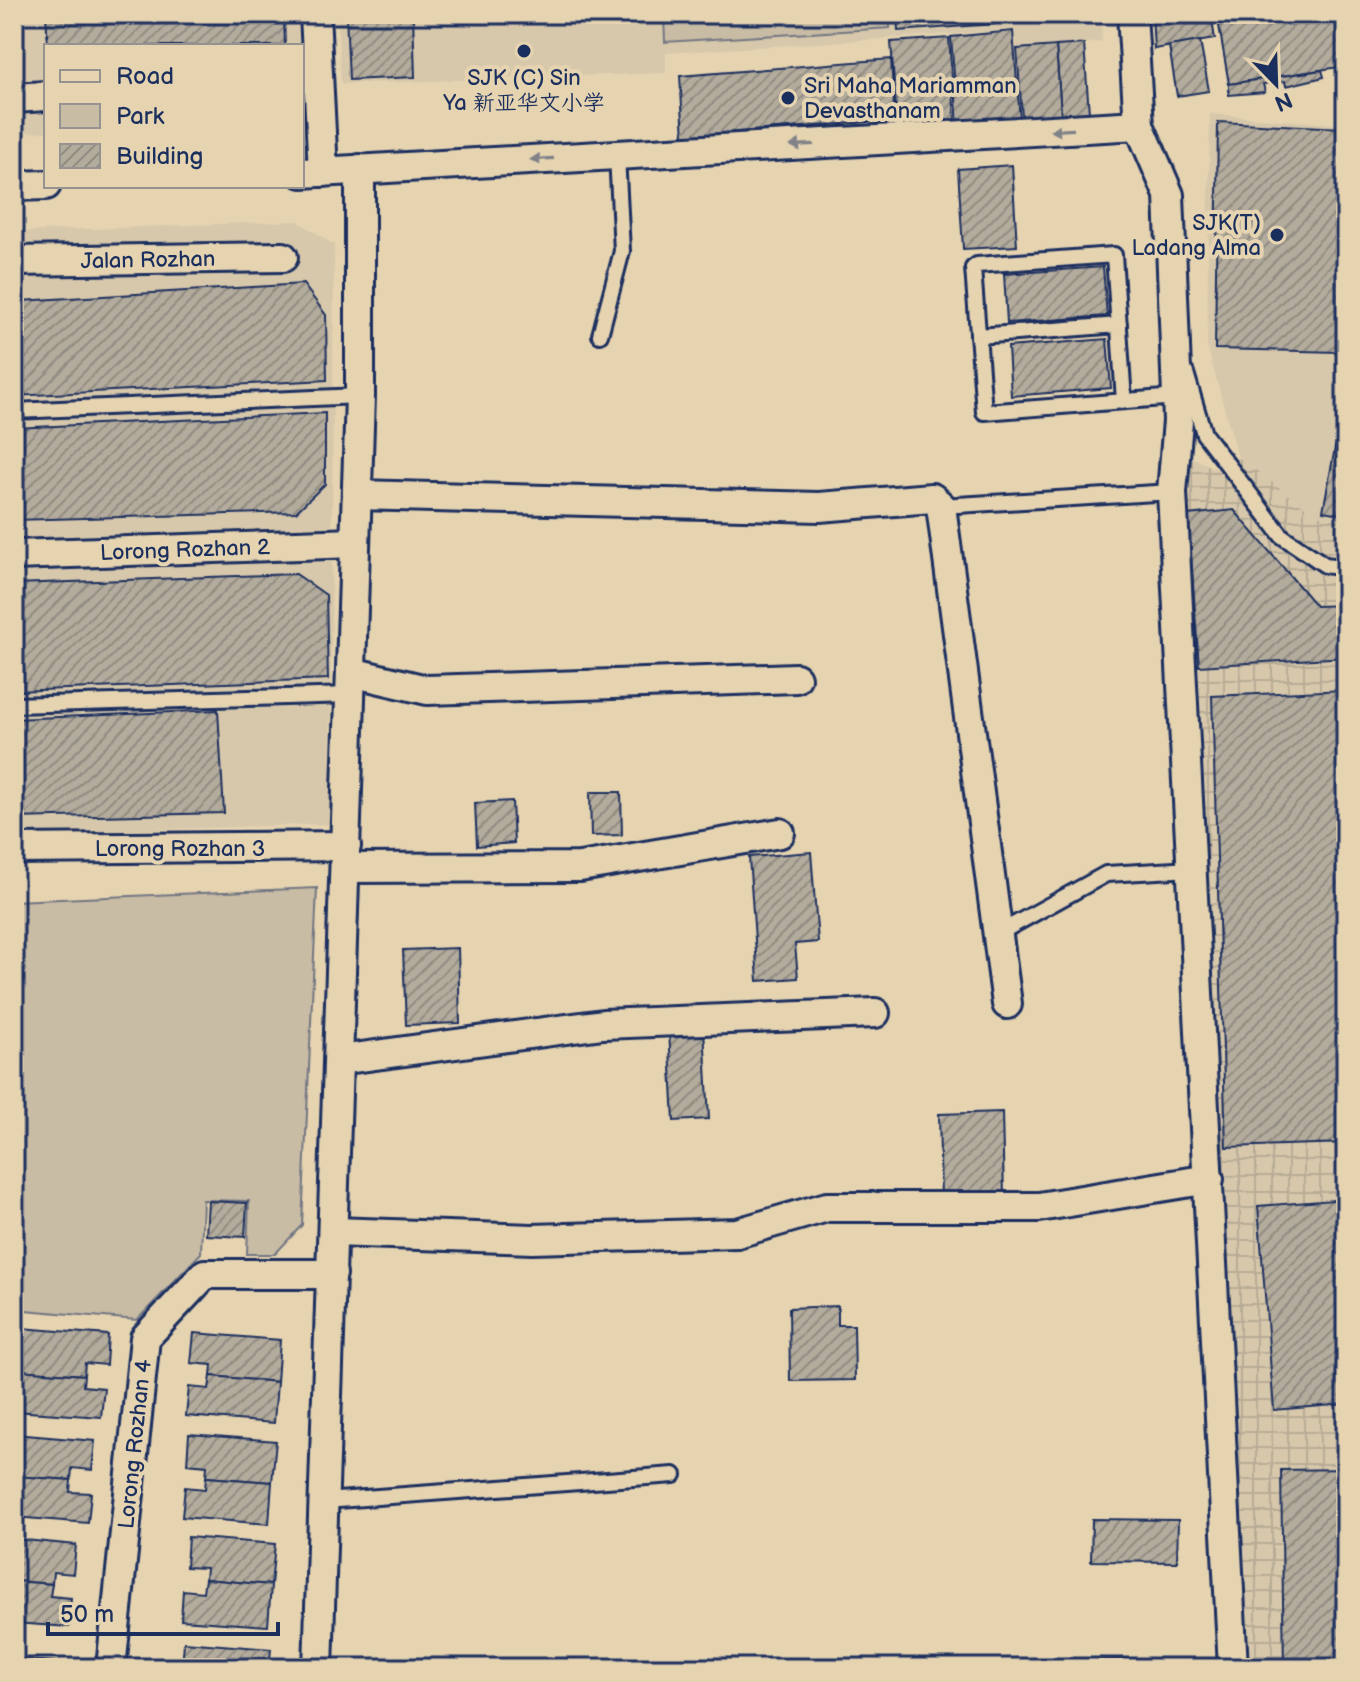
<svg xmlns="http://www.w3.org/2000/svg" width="1360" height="1682" font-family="'Balsamiq Sans','LXGW WenKai TC',sans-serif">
  <defs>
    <pattern id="industrial-grid" width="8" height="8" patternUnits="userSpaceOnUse" patternTransform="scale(2)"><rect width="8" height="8" fill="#d7c8ab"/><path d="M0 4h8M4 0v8" fill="none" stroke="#b8ac96"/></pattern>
    <pattern id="building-hatch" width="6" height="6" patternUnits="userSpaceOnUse" patternTransform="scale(2)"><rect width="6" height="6" fill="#b3ab9c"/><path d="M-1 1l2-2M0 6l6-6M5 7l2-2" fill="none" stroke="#918c82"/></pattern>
  </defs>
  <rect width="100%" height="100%" fill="#e6d4b1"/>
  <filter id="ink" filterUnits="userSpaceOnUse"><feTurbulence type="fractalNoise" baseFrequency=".0125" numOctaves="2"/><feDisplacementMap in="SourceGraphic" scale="16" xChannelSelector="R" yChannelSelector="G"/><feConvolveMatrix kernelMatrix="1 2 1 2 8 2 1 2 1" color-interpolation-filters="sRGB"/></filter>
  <g filter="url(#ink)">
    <g fill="#d7c8ab">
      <path d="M14 14H334L336 120 302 121V46H46V132L14 133Z"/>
      <path d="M337 14H1101L1102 42 1016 48 1014 30 666 53V73L341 84Z"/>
      <path d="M1210 114 1346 125V521L1316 515 1238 457 1207 346Z"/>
      <path d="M298 221 334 245 330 824 14 834V232Z"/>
    </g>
    <path fill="url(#industrial-grid)" d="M1181 452 1214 468 1238 457 1316 515 1346 521V1668H1250Z"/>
    <g fill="#c9bca5" stroke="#727682" stroke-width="2">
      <path d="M664 14H889L890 28 665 42Z"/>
      <path d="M317 888 302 1225 275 1254H247L249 1201 203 1200 201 1253 137 1320 14 1309V901Z"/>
    </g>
    <g fill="url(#building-hatch)" stroke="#1b2f5e" stroke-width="2">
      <path d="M46 14H284L285 46H48Z"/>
      <path d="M346 14H413L415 77 349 80Z"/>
      <path d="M897 14H993L994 24 898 31Z"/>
      <path d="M1152 14H1211L1215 39 1154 49Z"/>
      <path d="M1217 14H1346V66L1229 84Z"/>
      <path d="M1013 31 1020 120 958 125 951 37Z"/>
      <path d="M949 38 955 119 897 123 891 42Z"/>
      <path d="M1200 41 1209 91 1177 96 1169 46Z"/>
      <path d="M1084 44 1089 113 1061 115 1056 46Z"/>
      <path d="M1056 46 1061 115 1022 117 1017 49Z"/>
      <path d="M891 59 895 120 684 136 680 76Z"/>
      <path d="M1322 70 1324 77 1286 86 1285 81 1263 84 1265 92 1229 95V84Z"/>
      <path d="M1218 122 1343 128 1338 352 1215 349Z"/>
      <path d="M1012 165 1017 246 963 249 958 169Z"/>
      <path d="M1103 267 1107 316 1007 323 1004 274Z"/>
      <path d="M303 284 326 315 327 380 14 396V306L20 301Z"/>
      <path d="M1107 339 1111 388 1011 396 1008 347Z"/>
      <path d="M1345 395 1346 396V515L1323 511Z"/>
      <path d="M325 413V484L296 512 14 520V428Z"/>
      <path d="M1234 510 1316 606 1346 605V657L1199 666 1188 515Z"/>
      <path d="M296 574 326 595 328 679 14 691V584Z"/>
      <path d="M1346 690V1143L1226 1147 1212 696Z"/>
      <path d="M218 710 224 813 14 818V719Z"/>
      <path d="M590 792H621L622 835 591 836Z"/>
      <path d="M512 801 514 843 477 846 475 803Z"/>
      <path d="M811 852 818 942 795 944 798 978 758 981 749 857Z"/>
      <path d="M458 948 460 1023 406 1025 403 950Z"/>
      <path d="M704 1029 709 1119 674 1121 669 1031Z"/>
      <path d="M1002 1112 1004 1197 941 1199 939 1114Z"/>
      <path d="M1346 1199V1404L1274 1410 1258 1206Z"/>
      <path d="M208 1201 247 1203 245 1237 206 1235Z"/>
      <path d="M838 1306V1325H854L855 1380 790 1381 789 1308Z"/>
      <path d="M21 1328 108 1335 106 1365 85 1363 84 1375 18 1370Z"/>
      <path d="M194 1333 280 1340 277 1382 211 1376 212 1365 191 1363Z"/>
      <path d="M18 1370 84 1375 83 1386 104 1388 101 1417 14 1411Z"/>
      <path d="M211 1376 277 1382 274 1423 186 1416 189 1387 209 1389Z"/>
      <path d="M14 1434 95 1441 92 1470 72 1468 71 1480 14 1476Z"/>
      <path d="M189 1434 276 1441 272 1482 206 1477 207 1466 187 1464Z"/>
      <path d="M1346 1469V1668H1284L1281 1470Z"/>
      <path d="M14 1476 71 1480 70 1492 91 1493 88 1523 14 1517Z"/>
      <path d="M206 1477 272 1482 269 1524 182 1517 185 1487 205 1489Z"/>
      <path d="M1092 1519 1178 1520 1177 1562 1091 1561Z"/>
      <path d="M188 1537 275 1544 271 1585 205 1579 206 1568 186 1567Z"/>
      <path d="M14 1539 76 1545 73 1574 53 1572 52 1584 14 1581Z"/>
      <path d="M205 1579 271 1585 268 1626 181 1620 183 1590 203 1592Z"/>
      <path d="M14 1581 52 1584 50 1596 71 1598 69 1627 14 1623Z"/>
      <path d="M184 1642 271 1649 269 1668H182Z"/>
      <path d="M14 1659 70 1663V1668H14Z"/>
      <path d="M1134 1659V1668H1076V1661Z"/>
    </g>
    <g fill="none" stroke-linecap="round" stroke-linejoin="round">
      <g stroke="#1b2f5e" stroke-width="20">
        <g id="lane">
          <path d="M600 335 622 251 617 155"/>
          <path d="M978 336 1119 325"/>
          <path d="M1186 373 1204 434 1282 536 1325 565 1346 568"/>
          <path d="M1124 401 1114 255 977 265 973 268 984 412 1177 397"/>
          <path d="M14 411 360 396"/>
          <path d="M941 506 1172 492"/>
          <path d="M14 705 351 695"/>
          <path d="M999 933 1106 874 1192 869"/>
          <path d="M324 1501 674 1475"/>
        </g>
      </g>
      <g stroke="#1b2f5e" stroke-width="34">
        <g id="street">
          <path d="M315 14 323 172"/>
          <path d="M1132 14 1139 125 1169 195 1178 421 1172 492 1233 1668"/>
          <path d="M14 98 46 96"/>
          <path d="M302 173 1139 125"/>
          <path d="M14 186 46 185"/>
          <path d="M14 261 283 257"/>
          <path d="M357 495 819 507 932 498 941 506 1007 1004"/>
          <path d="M14 555 355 543"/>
          <path d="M351 672 427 690 796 678"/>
          <path d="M14 849 346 846"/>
          <path d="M345 868 580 867 780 833"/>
          <path d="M339 1060 603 1024 875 1013"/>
          <path d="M334 1232 532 1239 737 1233 827 1207H1039L1209 1179"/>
          <path d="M111 1668 145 1338 205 1274H332"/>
          <path d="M318 1668 360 396V169"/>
        </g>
      </g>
      <use href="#lane" stroke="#e6d4b1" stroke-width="14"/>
      <use href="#street" stroke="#e6d4b1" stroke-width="28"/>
    </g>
    <defs><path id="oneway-solid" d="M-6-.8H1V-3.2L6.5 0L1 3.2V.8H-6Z" transform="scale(2)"/></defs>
    <g fill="#808288">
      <use href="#oneway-solid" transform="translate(1062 130) rotate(177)"/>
      <use href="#oneway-solid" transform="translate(802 145) rotate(177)"/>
      <use href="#oneway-solid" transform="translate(542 159) rotate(177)"/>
    </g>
  </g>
  <g fill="#1b2f5e" stroke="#e6d4b1" stroke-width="3">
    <circle cx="524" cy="51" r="8"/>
    <circle cx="788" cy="98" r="8"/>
    <circle cx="1277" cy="235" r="8"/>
  </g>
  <g text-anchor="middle" stroke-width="8" stroke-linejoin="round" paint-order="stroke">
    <g font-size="22" fill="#1b2f5e" stroke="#e6d4b1">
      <text x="524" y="85">SJK (C) Sin<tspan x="524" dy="25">Ya 新亚华文小学</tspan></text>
      <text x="804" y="93" text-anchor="start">Sri Maha Mariamman<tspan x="804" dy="25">Devasthanam</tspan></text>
      <text x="1261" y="230" text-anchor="end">SJK(T)<tspan x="1261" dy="25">Ladang Alma</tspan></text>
    </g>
    <g font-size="22" fill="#1b2f5e" stroke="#e6d4b1">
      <text transform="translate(148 259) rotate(-1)" y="8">Jalan Rozhan</text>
      <text transform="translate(185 549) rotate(-2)" y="8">Lorong Rozhan 2</text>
      <text x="180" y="856">Lorong Rozhan 3</text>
      <text transform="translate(134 1444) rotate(-84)" y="8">Lorong Rozhan 4</text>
    </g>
  </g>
  <rect width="1360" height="1682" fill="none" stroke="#e6d4b1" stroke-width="48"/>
  <rect x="24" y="24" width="1312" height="1634" fill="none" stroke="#1b2f5e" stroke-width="3" filter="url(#ink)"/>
  <rect x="44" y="44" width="260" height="144" fill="#e6d4b1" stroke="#959290" stroke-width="2"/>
  <rect x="60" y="70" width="40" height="12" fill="#e6d4b1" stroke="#959290" stroke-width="2"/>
  <text x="116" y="84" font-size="24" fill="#1b2f5e">Road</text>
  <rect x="60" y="104" width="40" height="24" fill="#c9bca5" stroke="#959290" stroke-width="2"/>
  <text x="116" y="124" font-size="24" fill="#1b2f5e">Park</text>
  <rect x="60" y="144" width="40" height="24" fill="url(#building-hatch)" stroke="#959290" stroke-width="2"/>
  <text x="116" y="164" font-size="24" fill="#1b2f5e">Building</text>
  <g transform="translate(1276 84) rotate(157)" stroke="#e6d4b1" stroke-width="6" paint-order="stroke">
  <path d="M0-6L14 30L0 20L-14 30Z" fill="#1b2f5e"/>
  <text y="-12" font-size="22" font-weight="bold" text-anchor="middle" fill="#1b2f5e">N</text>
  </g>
  <path d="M48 1622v12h230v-12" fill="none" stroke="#1b2f5e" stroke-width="4"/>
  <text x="60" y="1622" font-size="24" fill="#1b2f5e" stroke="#e6d4b1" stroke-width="6" paint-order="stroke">50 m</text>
</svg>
